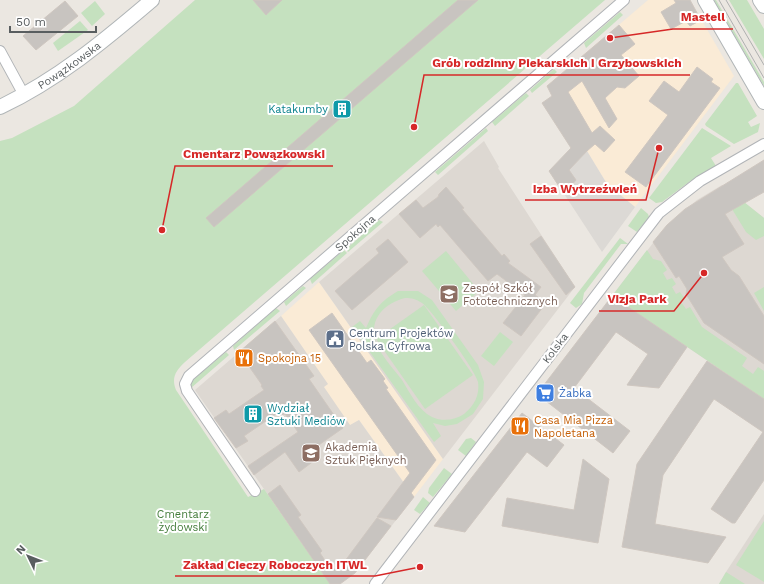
<svg xmlns="http://www.w3.org/2000/svg" width="764" height="584" font-family="'Work Sans',sans-serif">
  <rect width="100%" height="100%" fill="#ebe7e1"/>
  <g fill="#faebd6">
    <path d="M648 0H690L734 76 635 207 607 184 547 86Z"/>
    <path d="M319 282 443 459 414 497 359 420 350 426 323 387 327 384 281 316Z"/>
  </g>
  <path fill="#dcd9d5" d="M587 151 607 184 635 207 602 252 557 183Z"/>
  <g fill="#ddd8d2">
    <path d="M484 141 499 167 498 168 575 287 443 459 319 282Z"/>
    <path d="M722 185 764 218V399L612 296 667 225 697 200Z"/>
    <path d="M281 316 328 384 324 387 350 425 359 420 414 497 355 573 340 584H330L195 390Z"/>
    <path d="M764 514V584H719L726 572Z"/>
  </g>
  <g fill="#c5e1bf" fill-rule="evenodd">
    <path d="M195 0H605L185 362C176 370 171 378 176 390L248 497 264 489 330 584H0V141L12 138 74 106Z"/>
    <path d="M714 0H716L764 82V86Z"/>
    <path d="M729 0H747L764 29V59Z"/>
    <path d="M95 1 105 14 92 26 81 13Z"/>
    <path d="M620 12 623 15 586 48 584 43Z"/>
    <path d="M80 21 88 30 58 51 53 43Z"/>
    <path d="M554 69 557 72 532 93 530 90Z"/>
    <path d="M736 83H738L757 116 748 122 751 127 760 123 758 132 734 144 706 126 705 124Z"/>
    <path d="M526 93 529 96 495 126 492 122Z"/>
    <path d="M486 128 488 131 438 175 435 172Z"/>
    <path d="M702 128 731 146 711 158 716 166 689 182 662 202 656 203 649 198Z"/>
    <path d="M744 202 764 218V236L756 240 746 232 732 209Z"/>
    <path d="M641 208 648 214 649 217 637 232 628 226Z"/>
    <path d="M379 220 383 222 348 252 346 249Z"/>
    <path d="M620 238 628 244H621L584 293 582 304 576 308 570 303Z"/>
    <path d="M344 250 347 253 312 284 310 279Z"/>
    <path d="M647 250 653 259 661 261 667 270 663 273 667 280 672 278 676 284 672 287 676 294 680 292 685 299 681 302 686 309 690 307 702 327 747 358 742 366 753 374 758 367 764 371V399L612 296Z"/>
    <path d="M446 251 479 291 456 311 422 271Z"/>
    <path d="M303 286 306 288 286 306 284 302Z"/>
    <path d="M764 287V311L754 293Z"/>
    <path d="M398 291H418L432 300 478 365 484 382 483 399 473 414 457 424 445 426 433 423 441 436 434 442 352 327 360 321 366 328C375 308 380 302 398 291ZM405 298C412 298 416 299 422 303 431 309 476 371 478 382 480 395 474 406 464 414 455 420 443 422 432 417 418 410 410 393 402 380 393 368 381 356 376 342 368 319 385 303 405 298Z"/>
    <path d="M424 305 473 375 425 409 376 339Z"/>
    <path d="M276 308 280 311 234 350 233 346Z"/>
    <path d="M500 332 513 342 494 366 481 356Z"/>
    <path d="M226 352 229 355 191 388V383L194 379Z"/>
    <path d="M471 438 476 442 466 456 458 450 466 439Z"/>
    <path d="M444 468 452 474 433 497 428 493 429 488Z"/>
    <path d="M423 497 430 503 420 514 414 510Z"/>
    <path d="M764 521V582L736 565Z"/>
    <path d="M726 572 745 584H719Z"/>
  </g>
  <g fill="#c8c4c0" stroke="#cfc7c0">
    <path d="M253 0H282L266 15Z"/>
    <path d="M458 0H478L214 227 206 218Z"/>
    <path d="M674 0H690L701 20 690 26 686 21 671 29 661 12 676 3Z"/>
    <path d="M65 1 78 16 36 50 23 36Z"/>
    <path d="M619 25 635 44 621 55 639 76 625 88 617 87 605 98 617 119 609 128 582 81 568 92 592 133 600 126 615 140 604 152 595 144 587 151 569 170 576 180 564 194 549 171 571 148 542 103 552 96 547 86Z"/>
    <path d="M697 67 713 79 711 82 720 88 646 187 625 172 668 115 649 101 664 81 679 92Z"/>
    <path d="M764 160V192L725 214 744 244 722 257 731 270 739 276 764 316V364L704 323 686 294 687 289 679 276 676 278 653 242 667 225 685 209Z"/>
    <path d="M446 187 464 208 462 209 502 256 504 254 510 261 508 263 541 287 535 295 546 303 521 336 503 323 525 295 497 274 488 281 440 225 438 227 436 224 420 238 399 214 416 200 423 208 438 197 439 194Z"/>
    <path d="M541 236 575 287 566 295 530 244Z"/>
    <path d="M388 239 408 262 352 310 335 291 379 253 376 249Z"/>
    <path d="M612 296 687 347 659 388 627 385 648 354 616 332 574 388 630 431 613 453 537 394Z"/>
    <path d="M332 313 367 363 371 360 385 379 383 381 388 388 386 389 436 460 411 493 414 497 396 520 377 517 410 473 309 330Z"/>
    <path d="M275 321 314 376 309 379 343 428 313 449 319 457 299 472 285 452 254 475 248 466 298 432 285 414 281 416 279 412 244 436 248 441 236 448 214 418 226 410 229 414 264 390 261 386 262 385 239 352Z"/>
    <path d="M707 361 764 399V480L735 523H732L711 509 763 432 714 399 663 475 655 524 726 537 708 563 622 547 637 464Z"/>
    <path d="M522 413 564 445 547 467 527 452 465 532 434 526Z"/>
    <path d="M583 459 609 479 598 543 502 526 507 498 574 510Z"/>
    <path d="M280 485 301 515 298 517 322 551 320 553 330 568 332 566 334 569 345 561 377 518 391 526 355 573 340 584H330L268 494Z"/>
  </g>
  <g fill="none" stroke-linecap="round" stroke-linejoin="round">
    <g stroke="#b1b4b7" stroke-width="12">
      <g id="minor">
        <path d="M0 51 24 95"/>
        <path d="M255 491 187 391 185 384 189 376 624 0"/>
        <path d="M375 584 659 213 700 181 764 144"/>
      </g>
    </g>
    <g stroke="#b0b5b7" stroke-width="16">
      <g id="secondary">
        <path d="M705 0 764 102"/>
        <path d="M760 0 764 6"/>
        <path id="s1" d="M0 107C57 80 104 41 152 0"/>
      </g>
    </g>
    <use href="#minor" stroke="#fff" stroke-width="10"/>
    <use href="#secondary" stroke="#fff" stroke-width="14"/>
    <g stroke="#afb0b0" stroke-width="1">
      <path d="M719 0 764 78"/>
      <path d="M726 0 764 65"/>
    </g>
  </g>
  <defs>
    <g id="building-square" transform="scale(1)"><rect x="-9" y="-9" width="18" height="18" rx="4" fill="#0f9aa8" stroke="#fff"/><path d="M-4-6H4V6H1V3H-1V6H-4ZM-2.5-4.3h1.7v1.8h-1.7ZM.8-4.3h1.7v1.8H.8ZM-2.5-1h1.7V.8h-1.7ZM.8-1h1.7V.8H.8Z" fill="#fff"/></g>
    <g id="school-square" transform="scale(1)"><rect x="-9" y="-9" width="18" height="18" rx="4" fill="#8d6e63" stroke="#fff"/><path d="M0-5L7-2L0 1L-7-2ZM-4 1L0 2.5L4 1V4Q0 6-4 4Z" fill="#fff"/></g>
    <g id="civic-square" transform="scale(1)"><rect x="-9" y="-9" width="18" height="18" rx="4" fill="#5c6f8a" stroke="#fff"/><path d="M-.6-6.5H3V-4.5H.6V-3L4-1V1h2V6H-6V1h2V-1L-.6-3ZM-1.2 2.5V6h2.4V2.5Z" fill="#fff"/></g>
    <g id="restaurant-square" transform="scale(1)"><rect x="-9" y="-9" width="18" height="18" rx="4" fill="#e8710a" stroke="#fff"/><path d="M-5-6h1v4h1v-4h1v4h1v-4h1v5L-1.5 .5V6h-2V.5L-5-1ZM5-6V6H3V1.5H1.5Q1.5-4 5-6Z" fill="#fff"/></g>
    <g id="supermarket-square" transform="scale(1)"><rect x="-9" y="-9" width="18" height="18" rx="4" fill="#3f7fe0" stroke="#fff"/><path d="M-6-5.5h2.5l.6 2H6L4.5 2H-2.5L-4.4-4H-6ZM-1.5 3.2a1.3 1.3 0 1 0 .1 0ZM3 3.2a1.3 1.3 0 1 0 .1 0Z" fill="#fff"/></g>
    <g id="university-square" transform="scale(1)"><rect x="-9" y="-9" width="18" height="18" rx="4" fill="#8d6e63" stroke="#fff"/><path d="M0-5L7-2L0 1L-7-2ZM-4 1L0 2.5L4 1V4Q0 6-4 4Z" fill="#fff"/></g>
  </defs>
  <g fill-rule="evenodd">
    <use href="#building-square" x="342" y="109"/>
    <use href="#school-square" x="449" y="294"/>
    <use href="#civic-square" x="335" y="339"/>
    <use href="#restaurant-square" x="244" y="358"/>
    <use href="#supermarket-square" x="545" y="393"/>
    <use href="#building-square" x="253" y="414"/>
    <use href="#restaurant-square" x="520" y="426"/>
    <use href="#university-square" x="311" y="453"/>
  </g>
  <g text-anchor="middle" stroke-width="4" stroke-linejoin="round" paint-order="stroke">
    <g font-size="11" fill="#595e60" stroke="#fff">
      <text dy="4" stroke="none"><textPath href="#s1" startOffset="81">Powązkowska</textPath></text>
      <text transform="translate(355 233) rotate(-41)" y="4">Spokojna</text>
      <text transform="translate(555 348) rotate(-53)" y="4">Kolska</text>
    </g>
    <g font-size="11" fill="#0d838f" stroke="#fff" text-anchor="end">
      <text x="328" y="113">Katakumby</text>
      <text x="267" y="412" text-anchor="start">Wydział<tspan x="267" dy="13">Sztuki Mediów</tspan></text>
    </g>
    <g font-size="11" fill="#785e54" stroke="#fff" text-anchor="start">
      <text x="463" y="292">Zespół Szkół<tspan x="463" dy="13">Fototechnicznych</tspan></text>
      <text x="325" y="451">Akademia<tspan x="325" dy="13">Sztuk Pięknych</tspan></text>
    </g>
    <g font-size="11" fill="#4e5e75" stroke="#fff" text-anchor="start">
      <text x="349" y="337">Centrum Projektów<tspan x="349" dy="13">Polska Cyfrowa</tspan></text>
    </g>
    <g font-size="11" fill="#c56008" stroke="#fff" text-anchor="start">
      <text x="258" y="362">Spokojna 15</text>
      <text x="534" y="424">Casa Mia Pizza<tspan x="534" dy="13">Napoletana</tspan></text>
    </g>
    <g font-size="11" fill="#366cbe" stroke="#fff" text-anchor="start">
      <text x="559" y="397">Żabka</text>
    </g>
    <g font-size="11" fill="#447d3b" stroke="#fff">
      <text x="183" y="518">Cmentarz<tspan x="183" dy="13">żydowski</tspan></text>
    </g>
  </g>
  <path fill="none" stroke="#d62828" stroke-width="1.5" d="M610 38L673 29H733M414 127L424 75H690M162 230L175 166H333M659 148L646 200H525M704 273L674 311H599M420 567L375 576H175"/>
  <g fill="#d62828" stroke="#fff" stroke-width="1.5">
    <circle cx="610" cy="38" r="4"/>
    <circle cx="414" cy="127" r="4"/>
    <circle cx="162" cy="230" r="4"/>
    <circle cx="659" cy="148" r="4"/>
    <circle cx="704" cy="273" r="4"/>
    <circle cx="420" cy="567" r="4"/>
  </g>
  <g font-size="12" text-anchor="middle" font-weight="bold" fill="#d62828" stroke="#fff" stroke-width="4" stroke-linejoin="round" paint-order="stroke">
    <text x="703" y="21">Mastell</text>
    <text x="557" y="67">Grób rodzinny Piekarskich i Grzybowskich</text>
    <text x="254" y="158">Cmentarz Powązkowski</text>
    <text x="585" y="193">Izba Wytrzeźwień</text>
    <text x="637" y="303">Vizja Park</text>
    <text x="275" y="569">Zakład Cieczy Roboczych ITWL</text>
  </g>
  <g transform="translate(28 556) rotate(313)" stroke="#ffffff" stroke-width="3" paint-order="stroke">
  <path d="M0-3L7 15L0 10L-7 15Z" fill="#595e60"/>
  <text y="-6" font-size="11" font-weight="bold" text-anchor="middle" fill="#595e60">N</text>
  </g>
  <path d="M10 26v6h86v-6" fill="none" stroke="#595e60" stroke-width="2"/>
  <text x="16" y="26" font-size="12" fill="#595e60" stroke="#ffffff" stroke-width="3" paint-order="stroke">50 m</text>
</svg>
